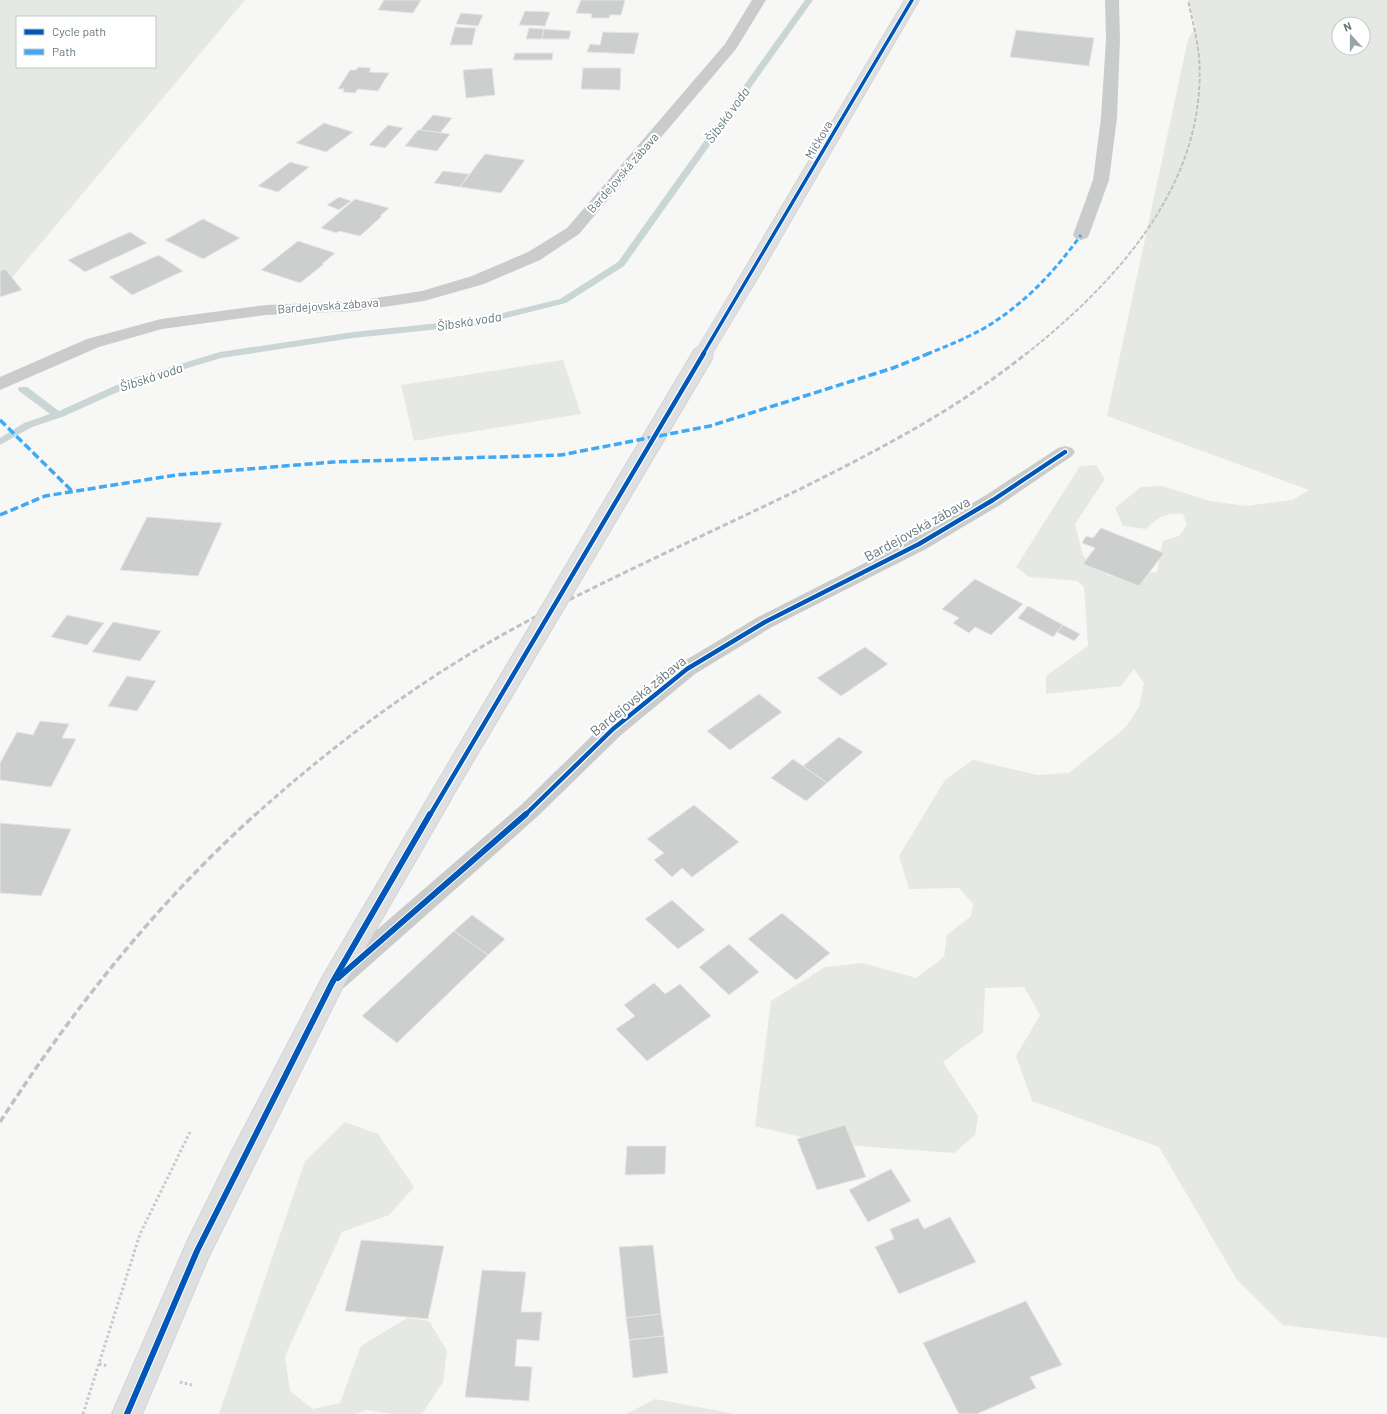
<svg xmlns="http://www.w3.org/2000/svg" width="1387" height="1414" font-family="Barlow,sans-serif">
  <rect width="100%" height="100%" fill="#f7f7f6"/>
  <g fill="#e6e9e3" fill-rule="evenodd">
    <path d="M0 0H245L0 292ZM17 17H155V67H17Z"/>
    <path d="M1188 0H1387V1338L1283 1325 1237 1280 1159 1147 1032 1101 1016 1056 1040 1015 1024 987 985 988 983 1032 943 1062 978 1116 975 1135 954 1153 830 1144 755 1126 771 1001 825 967 863 963 916 978 944 957 947 935 971 916 973 904 959 888 909 889 899 856 945 780 973 760 1037 775 1069 773 1126 727 1139 707 1144 683 1134 669 1121 686 1046 694V676L1088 646 1084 587 1077 581 1029 577 1016 567 1080 466 1096 465 1105 479 1075 524 1083 556 1109 576 1157 572 1163 541 1179 536 1187 525 1183 514C1166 513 1158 517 1146 529L1123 526 1115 508 1141 487 1162 486 1210 501 1246 506 1292 500 1309 490 1107 416 1188 39 1196 27ZM1339 24H1363V48H1339Z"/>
    <path d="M563 360 581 414 414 441 401 385Z"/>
    <path d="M345 1122 378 1134 414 1187 389 1215 342 1232 285 1356 290 1391 313 1409 340 1403 361 1346 407 1318 429 1321 447 1351 443 1382 422 1414H391L366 1410 356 1414H219L305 1161Z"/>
    <path d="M655 1399 730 1413 732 1414H626Z"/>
  </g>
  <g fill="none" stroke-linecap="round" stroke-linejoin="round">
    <path fill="#cad5d6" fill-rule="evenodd" d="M805 0H813L624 266 566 303 478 325 353 338 221 358 138 383 62 417 32 427 0 445V438L24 423 50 414 19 391 18 389 19 387H27L59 411 130 379 220 352 353 332 478 319 560 299 618 262Z"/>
  </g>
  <g fill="#cdcfcf" stroke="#e6e6e6">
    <path d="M384 0H421L413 13 378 10Z"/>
    <path d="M581 0H625L621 15H610L609 18H591L592 14 576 13Z"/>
    <path d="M525 11 550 12 545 26 519 25Z"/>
    <path d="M461 13 483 15 478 26 456 24Z"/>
    <path d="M455 27 476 28 472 45H450Z"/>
    <path d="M529 28 544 29 542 39H526Z"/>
    <path d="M544 29 571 31 569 39H542Z"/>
    <path d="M1016 30 1094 38 1089 66 1010 57Z"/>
    <path d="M603 32 639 33 634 54 587 52 590 44 600 45Z"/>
    <path d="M515 53H553L552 60H513Z"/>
    <path d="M358 67 371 68 369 72 389 73 378 91 358 89 355 93 343 92 344 89H338L350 70H356Z"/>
    <path d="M492 68 495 95 466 98 463 70Z"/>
    <path d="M583 68H621L620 90 581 89Z"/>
    <path d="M433 115 452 118 440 133 420 130Z"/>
    <path d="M324 123 353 132 326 152 296 143Z"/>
    <path d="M388 125 403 128 385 148 369 145Z"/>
    <path d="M418 130H420L450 134 437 151 405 146Z"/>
    <path d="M485 154 525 160 501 193 460 187Z"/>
    <path d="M290 162 309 167 278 192 258 186Z"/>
    <path d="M443 171 469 174 460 187 434 183Z"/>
    <path d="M339 197 351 201 339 210 327 205Z"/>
    <path d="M355 199 389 208 380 216H382L360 236 339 231 337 233 321 228Z"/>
    <path d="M203 219 240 238 203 259 165 240Z"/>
    <path d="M130 232 147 243 85 272 68 260Z"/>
    <path d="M298 241 335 253 322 264H324L300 283 261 270Z"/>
    <path d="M159 255 183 271 132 295 109 277Z"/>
    <path d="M5 269 22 290 0 297V271Z"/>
    <path d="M147 517 222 523 198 576 120 570Z"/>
    <path d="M1101 528 1164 553 1139 586 1083 564 1095 548 1082 543 1086 536 1093 538Z"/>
    <path d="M975 579 1023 604 991 635 975 627 969 633 953 623 959 618 942 609Z"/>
    <path d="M1028 606 1063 625 1053 637 1018 618Z"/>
    <path d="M67 615 104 623 87 645 51 637Z"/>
    <path d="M113 622 161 631 140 661 92 652Z"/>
    <path d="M1063 625 1080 634 1074 641 1057 632Z"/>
    <path d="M865 647 888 664 841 696 817 678Z"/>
    <path d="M127 676 156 681 137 711 108 706Z"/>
    <path d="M759 694 782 712 730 750 707 731Z"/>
    <path d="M40 721 69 724 62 738 76 739 51 787 0 780V763L17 732 33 735Z"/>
    <path d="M839 737 863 752 827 783 803 766Z"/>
    <path d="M793 759 827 783 806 801 771 778Z"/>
    <path d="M694 805 739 842 692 877 682 868 672 877 654 860 664 853 647 839Z"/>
    <path d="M0 823 71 829 41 896 0 893Z"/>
    <path d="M672 900 705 930 678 949 645 919Z"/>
    <path d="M782 913 830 953 796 980 748 939Z"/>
    <path d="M472 915 505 939 488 955 454 931Z"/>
    <path d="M454 931 488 955 397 1043 362 1016Z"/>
    <path d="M729 944 759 972 729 995 699 967Z"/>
    <path d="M654 983 665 994 680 984 711 1016 647 1061 616 1029 635 1016 624 1005Z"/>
    <path d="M845 1125 866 1177 817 1190 797 1139Z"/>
    <path d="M627 1146H666L665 1174 625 1175Z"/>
    <path d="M891 1169 911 1201 868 1222 849 1190Z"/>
    <path d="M950 1217 976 1262 899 1294 875 1247 894 1239 890 1229 918 1218 924 1229Z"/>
    <path d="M361 1240 444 1246 428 1319 345 1311Z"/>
    <path d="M653 1245 661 1315 626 1318 619 1247Z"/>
    <path d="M482 1270 526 1272 521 1312H542L539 1341 517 1339 515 1366 532 1367 529 1401 465 1397Z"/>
    <path d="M1026 1301 1062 1365 1030 1377 1036 1388 977 1414H959L923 1343Z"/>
    <path d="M659 1314 661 1315 664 1336 629 1340 626 1318Z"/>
    <path d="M664 1336 668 1373 633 1378 629 1340Z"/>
  </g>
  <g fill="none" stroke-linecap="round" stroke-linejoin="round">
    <g stroke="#d3d4d4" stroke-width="2">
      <g id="secondary">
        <path d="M905 0H919L751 289 748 293 742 294 736 293 733 289Z"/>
        <path d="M439 790 447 793 451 799 341 990 208 1258 142 1414H112L187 1242 229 1157 323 976 431 793Z"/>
      </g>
    </g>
    <g stroke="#c7c9ca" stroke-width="3" stroke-dasharray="2.5 2.5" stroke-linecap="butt">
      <path d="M99 1364 108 1366"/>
      <path d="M180 1382 192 1385"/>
      <path d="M83 1414 140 1234 190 1132"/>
    </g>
    <g fill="#cacccc" fill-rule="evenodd">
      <path d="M752 0H766L736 49 579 234 540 260 484 284 424 301 356 311 266 315 162 329 99 347 0 390V377L87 339 161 319 266 305 356 301 422 291 472 276 528 252 567 228 725 44Z"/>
      <path d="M1105 0H1119L1120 39 1117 118 1109 180 1089 235 1087 238 1081 240 1075 238 1073 235 1093 180 1101 118 1106 39Z"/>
      <path d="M1065 446 1072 448 1075 452 1072 456 1000 505 926 549 772 627 695 674 621 735 537 817 345 987 336 991 327 987 323 980 327 973 521 805 605 723 679 664 758 617 912 539 986 495 1058 448Z"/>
    </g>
    <use href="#secondary" fill="#dedfe0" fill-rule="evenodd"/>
    <path stroke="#bfc1c2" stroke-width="2" stroke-dasharray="4.5 2" stroke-linecap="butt" d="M1026 354C1118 281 1208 182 1199 57 1197 37 1192 19 1188 0"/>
    <path stroke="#bfc1c2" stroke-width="3" stroke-dasharray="5.5 3" stroke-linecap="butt" d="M255 815C343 736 439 666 545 612 627 570 711 532 794 492 875 452 956 410 1027 353"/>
    <path stroke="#bfc1c2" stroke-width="3.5" stroke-dasharray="7 3.5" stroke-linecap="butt" d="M0 1122C73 1009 156 904 256 814"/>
    <g stroke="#d3d4d4" stroke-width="17" stroke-linecap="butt">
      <path id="secondary-bridge-far1" d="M703 354 742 289"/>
    </g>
    <g stroke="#d3d4d4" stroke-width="22" stroke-linecap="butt">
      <path id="secondary-bridge" d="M439 799 704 353"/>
    </g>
    <use href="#secondary-bridge-far1" stroke="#dedfe0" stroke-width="16"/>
    <use href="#secondary-bridge" stroke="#dedfe0" stroke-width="20"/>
    <path stroke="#3fa9f5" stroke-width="3" stroke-dasharray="5.5 3" stroke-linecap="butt" d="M927 354C950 345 977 334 997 320 1031 297 1057 268 1081 235"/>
    <g stroke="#3fa9f5" stroke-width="3.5" stroke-dasharray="8 3.5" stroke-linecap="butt">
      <path d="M0 420 73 492"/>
      <path d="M0 515 45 496 176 475 333 462 561 455 710 426 893 368 930 353"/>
    </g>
    <g stroke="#fff" stroke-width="5.5">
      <path id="cycleway-far2" d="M703 354 912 0"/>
    </g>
    <g stroke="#fff" stroke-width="7">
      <g id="cycleway-far1">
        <path d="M430 815 704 353"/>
        <path d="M525 815 613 729 687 669 765 622 919 544 993 500 1065 452"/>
      </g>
    </g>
    <g stroke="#fff" stroke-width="8">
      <g id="cycleway">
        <path d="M338 978 526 814"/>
        <path d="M127 1414 197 1251 332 983 430 814"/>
      </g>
    </g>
    <use href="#cycleway-far2" stroke="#0057b8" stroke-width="3.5"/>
    <use href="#cycleway-far1" stroke="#0057b8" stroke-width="4.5"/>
    <use href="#cycleway" stroke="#0057b8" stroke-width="6"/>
  </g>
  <g text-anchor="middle" stroke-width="4" stroke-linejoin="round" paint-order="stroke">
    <g font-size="12" fill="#64787f" stroke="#fff">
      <text transform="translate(819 140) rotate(-60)" y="4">Mičkova</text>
      <text transform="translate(623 173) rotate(-49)" y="4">Bardejovská zábava</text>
      <text transform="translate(328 306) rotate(-4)" y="4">Bardejovská zábava</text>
    </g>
    <g font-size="13" font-style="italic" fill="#5e777a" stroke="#fff">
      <text transform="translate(727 115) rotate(-54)" y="5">Šibská voda</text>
      <text transform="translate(469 321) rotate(-9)" y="5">Šibská voda</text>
      <text transform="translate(151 377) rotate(-18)" y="5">Šibská voda</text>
    </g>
    <g font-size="14" fill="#64787f" stroke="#fff">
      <text transform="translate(917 529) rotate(-29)" y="5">Bardejovská zábava</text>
      <text transform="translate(638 696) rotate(-39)" y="5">Bardejovská zábava</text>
    </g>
  </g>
  <rect x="16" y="16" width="140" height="52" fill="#ffffff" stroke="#c1c9cc"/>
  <rect x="24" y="29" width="20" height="6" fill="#0057b8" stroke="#c1c9cc"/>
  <text x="52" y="36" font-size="12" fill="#64787f">Cycle path</text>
  <rect x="24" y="49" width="20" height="6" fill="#3fa9f5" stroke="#c1c9cc"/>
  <text x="52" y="56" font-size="12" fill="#64787f">Path</text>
  <g transform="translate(1351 36) rotate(339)"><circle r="19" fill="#ffffff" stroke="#c1c9cc"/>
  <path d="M0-3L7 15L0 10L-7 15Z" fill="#97a4a9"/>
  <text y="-6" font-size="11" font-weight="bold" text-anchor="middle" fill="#64787f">N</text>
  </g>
</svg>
